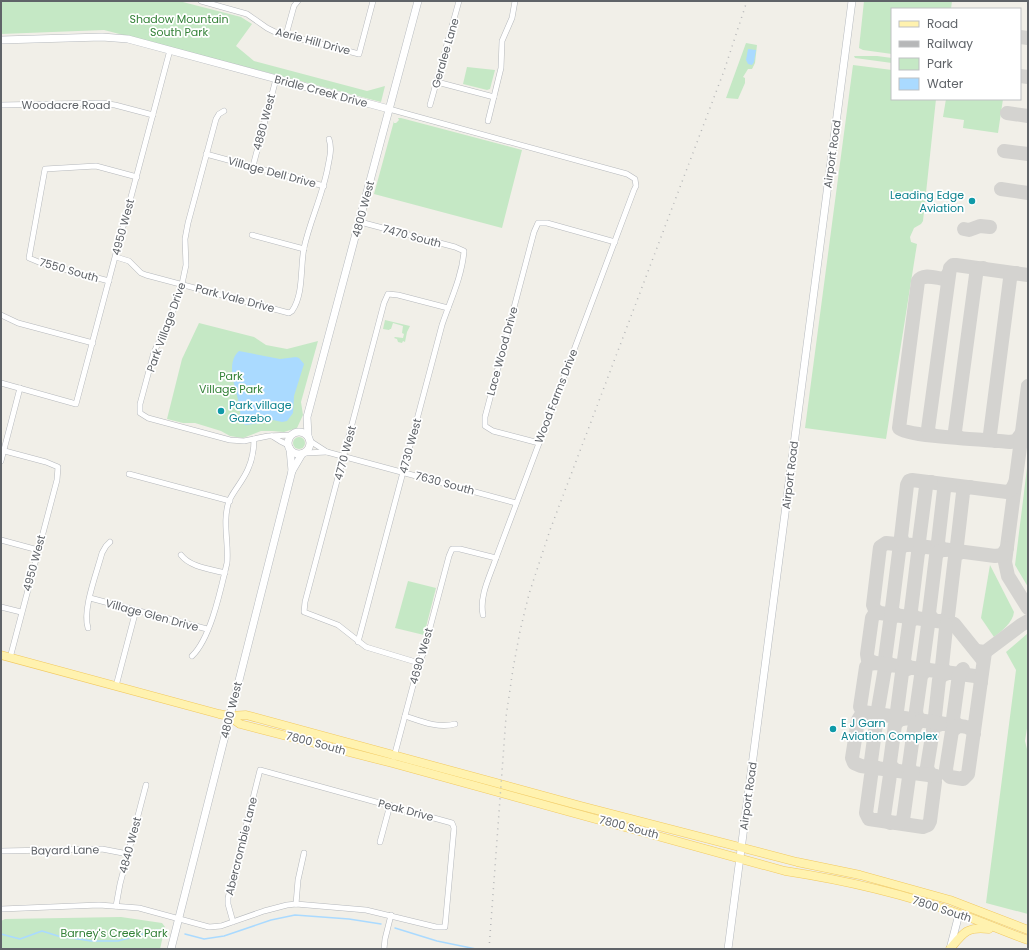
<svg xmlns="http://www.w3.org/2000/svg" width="1029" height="950" font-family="Poppins,sans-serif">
  <rect width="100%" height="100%" fill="#f1efe8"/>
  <g fill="#c5e8c5">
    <path d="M1 1H179L241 17 252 24 236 46 254 61 367 91 385 86 381 102 104 30 1 34Z"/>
    <path d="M864 1H952L951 9H892V54L863 50 859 48Z"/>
    <path d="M746 43 757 45 755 63 752 69H748L743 77 745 78V83L738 99 726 98Z"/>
    <path d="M854 56H877L892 58V63L855 58Z"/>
    <path d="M853 65 892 70V99H936L923 221 921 224 914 228 910 237 911 242 917 244 886 439 805 428Z"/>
    <path d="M467 67 495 70 490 89 487 90 463 84Z"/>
    <path d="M946 99H1003L998 133 963 128 964 120 943 117Z"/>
    <path d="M398 118H401L522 150 502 228 374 194 394 121V123H396L399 120Z"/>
    <path d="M385 320 410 326 407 332 405 342 403 341 402 343 398 342 397 339 394 338 395 337 403 338 404 334 402 333 403 326 393 323 391 329H390L389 330 383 329Z"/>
    <path d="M199 323 254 337 266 345 287 349 318 341 301 402 303 415 297 428 284 432 272 431H261L243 438 230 436 221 431 195 423H183L167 419 182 359Z"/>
    <circle cx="299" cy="443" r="6"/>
    <path d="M1028 460V587L1015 565Z"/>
    <path d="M990 565 1014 612C1013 622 1002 631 994 637L981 618Z"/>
    <path d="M408 581 436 588 424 635 395 628Z"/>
    <path d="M1027 634 1028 635V722L1025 741 1028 753V914L986 903 1016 670 1006 652Z"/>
    <path d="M121 917 162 923 165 927 160 949H1V921L5 919Z"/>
  </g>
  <g fill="#aadaff">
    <path d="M748 49 756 50 754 62 752 65 748 64 746 60Z"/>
    <path d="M239 351 280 359 296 357 299 358 304 364 294 396 293 413 287 421 282 422 273 420 269 422 245 425C239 418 241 412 239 404 236 389 225 363 239 351Z"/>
  </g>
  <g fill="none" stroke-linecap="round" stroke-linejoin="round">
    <g stroke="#aadaff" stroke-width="1.5">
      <path d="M395 928 437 941 476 949"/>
      <path d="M1 934 20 939 42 931 58 936 72 938 91 941H118L158 930"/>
      <path d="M185 934 204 939 224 936 271 920 295 915 349 919 381 924"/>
    </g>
    <g stroke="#d4d3d0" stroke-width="14">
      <path d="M1020 37 1028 38"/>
      <path d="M1020 76 1028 77"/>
      <path d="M1007 113 1028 116"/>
      <path d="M1004 151 1028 154"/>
      <path d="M1001 189 1028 193"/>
      <path d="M964 229 969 230 980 226 990 227"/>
      <path d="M948 274 947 277 944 279C936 278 923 273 918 281L899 428C907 437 993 440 1010 442L1016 441 1022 433"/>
      <path d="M1028 386 1005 562 1008 576 1028 608"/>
      <path d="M933 435 929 433 928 429 950 268 953 265H956L1028 275"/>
      <path d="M960 438 956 435 955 431 976 275 978 270 983 268"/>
      <path d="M996 441 991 439 990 434 1010 279 1012 275 1016 273"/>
      <path d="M906 545 900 547 899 552 892 608 893 612 897 615 892 617 890 622 885 659 887 662 891 665 885 668 878 709 879 713 883 716 878 720 876 724 871 761 873 766 877 768 872 771 871 776 866 813 869 819 923 827 928 825 930 821 935 782C934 776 928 773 927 767L933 730 935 726 941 724"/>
      <path d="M906 545 886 543 880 547 873 605 875 610 880 613 951 623 954 624 983 660"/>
      <path d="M1007 548 1002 555 995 556 904 544 901 537 907 485 909 481 912 480 1007 492 1012 489 1015 483"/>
      <path d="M944 550 940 548 938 542 944 490 946 487 950 485"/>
      <path d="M941 621 945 620 948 616 955 557 957 554 962 552 958 550 957 545 963 493 966 488 970 487"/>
      <path d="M941 621 945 624 946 628 942 666 944 670 948 673"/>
      <path d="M977 651 985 652 1021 625 1028 621"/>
      <path d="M875 663 868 660 867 654 872 618 874 615 878 613"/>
      <path d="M865 714 861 715 858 720 852 758 854 763 861 766 936 776"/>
      <path d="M922 721 917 717 916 711 921 676 924 672 928 670 924 667 923 662 928 625 930 622 934 620 931 617 929 613 936 556 939 551 944 550"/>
      <path d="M941 724 936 721 935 716 939 680 942 675 948 673"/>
      <path d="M959 726 863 712 860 707 866 667 869 664 875 663 975 676 979 678 981 682"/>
      <path d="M959 726 954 722 953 719 959 675 963 669"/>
      <path d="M974 734C971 727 965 726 958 726L952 731 946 769 947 774 950 777 963 779 968 774 985 652"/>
      <path d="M890 823 886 820 884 816 890 775 895 770 891 766 890 762 895 725 899 720 903 719 898 716 897 711 902 673 905 670 910 668 905 664 904 660 909 624 911 620 916 618 912 615 911 610 918 553 920 549 924 547 921 545 919 541 926 487 927 484 931 482"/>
      <path d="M897 823 903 820 909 777 913 773 910 770 909 765 914 729 917 723 922 721"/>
    </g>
    <g stroke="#b5b8bc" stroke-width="6">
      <g id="street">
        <path d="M201 1 247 14 267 28 275 32 359 54 373 1"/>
        <path d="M286 35 294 6 298 1"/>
        <path d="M437 82 494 97"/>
        <path d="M1 105 102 103 115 105 153 115"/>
        <path d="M430 105 459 1"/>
        <path d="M389 109 627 174 635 179 636 186 634 190 496 558C490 576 479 596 483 615"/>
        <path d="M224 111 219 114 216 119 188 223 185 239 186 265 182 284 171 317 154 352 140 404V413L148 418 230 440 244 441 268 436 292 435"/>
        <path d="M488 121 501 68 502 41 512 18 515 1"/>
        <path d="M206 154 324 186"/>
        <path d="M253 166 276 79"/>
        <path d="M252 235 304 249"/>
        <path d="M116 257 129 261 141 273 146 275 289 313 292 311C304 294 300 267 304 248 310 220 323 195 328 166 330 156 332 148 329 139"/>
        <path d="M109 281 41 263 29 258 45 169 96 166 137 177"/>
        <path d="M1 315 18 323 93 343"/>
        <path d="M1 383 76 404 170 50"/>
        <path d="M272 436 280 441 288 445"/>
        <path d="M310 441 327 452 516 503"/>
        <path d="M539 443 493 431 485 426V417L534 232 538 223H547L615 242"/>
        <path d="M1 450 46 462 58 467 57 480 10 658"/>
        <path d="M305 453 327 452"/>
        <path d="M1 461 20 388"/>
        <path d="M129 474 230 501"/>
        <path d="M1 540 38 550"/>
        <path d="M181 555C190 567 210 569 225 573"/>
        <path d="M90 598 207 629"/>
        <path d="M1 607 21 612"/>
        <path d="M88 628C82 610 97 572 102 553L106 546 110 542"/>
        <path d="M358 642 442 325C450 301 462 277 464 251L455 247 360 222"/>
        <path d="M192 656C211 638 221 588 227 563 229 542 222 522 229 501 234 490 243 481 248 469 252 460 254 450 254 439"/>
        <path d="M419 663 366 647 338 625 304 612 305 602 384 303 388 294 398 295 448 308"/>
        <path d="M116 686 136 610"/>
        <path d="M405 716C420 721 439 729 455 724"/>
        <path d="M394 757 419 663 423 654 449 556 452 549H460L496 558"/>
        <path d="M380 842 390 805"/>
        <path d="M1 851 102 849 128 854"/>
        <path d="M296 904 298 880 304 853"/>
        <path d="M116 906 120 884 146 785"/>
        <path d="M1 909 99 905 139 908 209 927 221 926 264 911 287 905 296 904 366 910 436 927H445L454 828 452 823 260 770 228 898V904L233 922"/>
        <path d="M384 949 385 939 391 915"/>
      </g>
    </g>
    <g stroke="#b6babf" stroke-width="8">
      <g id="secondary">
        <path d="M1 40 102 37 128 39 389 109"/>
        <circle cx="299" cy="443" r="11"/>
        <path d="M308 436 307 417 418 1"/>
        <path d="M292 471 302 454"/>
        <path d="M171 949 292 471 290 449"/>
        <path d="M728 949 852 1"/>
        <path d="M950 949 959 914"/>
      </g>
    </g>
    <g stroke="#f2c960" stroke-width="9">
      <g id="primary">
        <path d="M1 655 219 714 229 716 246 715 581 806 797 862 860 875 950 900 1028 930"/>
        <path d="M229 716 240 724 392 763 785 871C844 880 904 894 960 914 983 922 1005 932 1028 940"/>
        <path d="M950 949C963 933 967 926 989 929"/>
      </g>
    </g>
    <use href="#street" stroke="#fff" stroke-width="5"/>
    <use href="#secondary" stroke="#fff" stroke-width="7"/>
    <use href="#primary" stroke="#fff2af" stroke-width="8"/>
    <path stroke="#b6b7b8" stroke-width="1.5" stroke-dasharray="1 5" stroke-linecap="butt" d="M489 949 506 717 513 669 520 631 529 594 550 530 724 71 747 1"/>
  </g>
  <g fill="#0f9aa8" stroke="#fff" stroke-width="1.5">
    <circle cx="972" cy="201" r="4"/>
    <circle cx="221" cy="411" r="4"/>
    <circle cx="833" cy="729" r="4"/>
  </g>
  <g text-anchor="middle" stroke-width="3.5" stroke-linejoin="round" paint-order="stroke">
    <g font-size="11" fill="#348238" stroke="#fff">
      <text x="179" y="23">Shadow Mountain<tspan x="179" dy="13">South Park</tspan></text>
      <text x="231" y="380">Park<tspan x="231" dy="13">Village Park</tspan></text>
      <text x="114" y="937">Barney's Creek Park</text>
    </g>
    <g font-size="11" fill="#5f6368" stroke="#fff">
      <text transform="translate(313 41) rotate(15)" y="4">Aerie Hill Drive</text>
      <text transform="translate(445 53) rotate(-74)" y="4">Geralee Lane</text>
      <text transform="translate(321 91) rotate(15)" y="4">Bridle Creek Drive</text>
      <text x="66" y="109">Woodacre Road</text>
      <text transform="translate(264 122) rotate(-75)" y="4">4880 West</text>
      <text transform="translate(832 154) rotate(-82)" y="4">Airport Road</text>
      <text transform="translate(272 172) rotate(15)" y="4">Village Dell Drive</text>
      <text transform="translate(363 209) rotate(-75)" y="4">4800 West</text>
      <text transform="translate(123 227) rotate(-75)" y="4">4950 West</text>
      <text transform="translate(412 236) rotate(15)" y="4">7470 South</text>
      <text transform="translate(69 270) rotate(16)" y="4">7550 South</text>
      <text transform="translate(235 298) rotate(15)" y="4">Park Vale Drive</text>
      <text transform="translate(166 327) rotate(-70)" y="4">Park Village Drive</text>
      <text transform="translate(502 351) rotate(-75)" y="4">Lace Wood Drive</text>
      <text transform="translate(556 396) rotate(-69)" y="4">Wood Farms Drive</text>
      <text transform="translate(410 446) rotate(-75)" y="4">4730 West</text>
      <text transform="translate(345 453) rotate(-75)" y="4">4770 West</text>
      <text transform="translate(790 475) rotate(-83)" y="4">Airport Road</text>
      <text transform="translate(445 483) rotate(15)" y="4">7630 South</text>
      <text transform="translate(34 563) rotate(-75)" y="4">4950 West</text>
      <text transform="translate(152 615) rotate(15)" y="4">Village Glen Drive</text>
      <text transform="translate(421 656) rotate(-74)" y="4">4690 West</text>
      <text transform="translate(231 710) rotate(-76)" y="4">4800 West</text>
      <text transform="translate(316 743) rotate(15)" y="4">7800 South</text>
      <text transform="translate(748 796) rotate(-82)" y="4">Airport Road</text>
      <text transform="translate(406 810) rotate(15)" y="4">Peak Drive</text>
      <text transform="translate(629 827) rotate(15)" y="4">7800 South</text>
      <text transform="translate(130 845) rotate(-75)" y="4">4840 West</text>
      <text transform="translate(241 846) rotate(-76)" y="4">Abercrombie Lane</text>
      <text transform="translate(65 850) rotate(-1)" y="4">Bayard Lane</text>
      <text transform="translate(942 909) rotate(18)" y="4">7800 South</text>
    </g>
    <g font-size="11" fill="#0d838f" stroke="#fff" text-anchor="start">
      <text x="964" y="199" text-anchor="end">Leading Edge<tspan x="964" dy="13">Aviation</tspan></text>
      <text x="229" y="409">Park village<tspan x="229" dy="13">Gazebo</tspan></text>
      <text x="841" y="727">E J Garn<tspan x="841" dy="13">Aviation Complex</tspan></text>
    </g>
  </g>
  <rect width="1029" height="950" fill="none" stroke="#5f6368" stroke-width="4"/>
  <rect x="891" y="8" width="130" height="92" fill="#ffffff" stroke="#bfc1c3"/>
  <rect x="899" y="21" width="20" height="6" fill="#fff2af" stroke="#bfc1c3"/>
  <text x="927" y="28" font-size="12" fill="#5f6368">Road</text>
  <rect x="899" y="41" width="20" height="6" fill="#b6b7b8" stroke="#bfc1c3"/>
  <text x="927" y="48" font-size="12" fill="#5f6368">Railway</text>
  <rect x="899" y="58" width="20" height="12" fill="#c5e8c5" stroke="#bfc1c3"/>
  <text x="927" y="68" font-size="12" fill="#5f6368">Park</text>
  <rect x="899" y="78" width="20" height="12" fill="#aadaff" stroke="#bfc1c3"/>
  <text x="927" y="88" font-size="12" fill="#5f6368">Water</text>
</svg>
